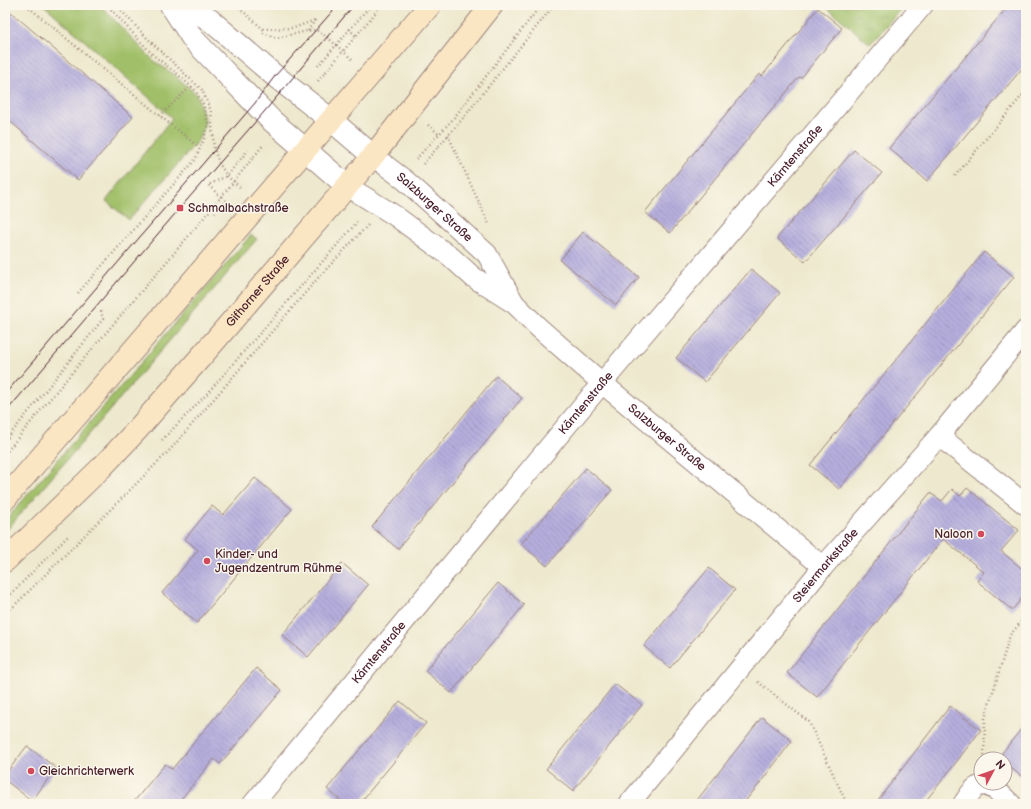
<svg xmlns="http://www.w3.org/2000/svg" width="1031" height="809" font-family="'Balsamiq Sans',sans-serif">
  <defs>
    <pattern id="park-tufts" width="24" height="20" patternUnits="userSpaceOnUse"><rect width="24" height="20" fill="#a0bf67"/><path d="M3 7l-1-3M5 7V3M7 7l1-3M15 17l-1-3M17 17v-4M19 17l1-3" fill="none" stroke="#849b55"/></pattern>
    <pattern id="building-back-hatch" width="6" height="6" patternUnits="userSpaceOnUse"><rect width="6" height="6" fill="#b6afde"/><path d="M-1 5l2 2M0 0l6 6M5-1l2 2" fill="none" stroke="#968eb4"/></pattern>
  </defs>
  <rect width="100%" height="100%" fill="#fbf7ec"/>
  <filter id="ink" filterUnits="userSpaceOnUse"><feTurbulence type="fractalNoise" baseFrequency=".025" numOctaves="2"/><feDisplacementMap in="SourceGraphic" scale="8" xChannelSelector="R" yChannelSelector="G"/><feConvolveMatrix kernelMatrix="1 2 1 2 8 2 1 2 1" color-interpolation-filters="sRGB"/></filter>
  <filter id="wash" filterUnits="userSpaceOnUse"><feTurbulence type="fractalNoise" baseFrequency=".012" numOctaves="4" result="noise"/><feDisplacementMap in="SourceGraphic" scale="16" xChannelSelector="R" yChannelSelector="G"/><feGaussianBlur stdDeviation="0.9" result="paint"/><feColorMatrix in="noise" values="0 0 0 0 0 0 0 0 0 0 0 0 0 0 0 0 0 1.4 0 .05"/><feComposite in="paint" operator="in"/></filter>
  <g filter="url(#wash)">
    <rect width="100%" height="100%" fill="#eee9ce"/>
    <g fill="#a0bf67" stroke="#756f49">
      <path d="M44 5H100L153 60 176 76 197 95 205 120 203 131 197 142 129 220 106 201 172 118Z"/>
      <path d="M251 235 257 239 5 532V521Z"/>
    </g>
    <path fill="url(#park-tufts)" stroke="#756f49" d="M824 5H904L870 44Z"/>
    <g id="blocks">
      <g fill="url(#building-back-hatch)">
        <path d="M1009 5H1017L1026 12V64L927 181 889 148Z"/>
        <path d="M5 7 133 117 78 180 5 117Z"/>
        <path d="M818 8 842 28 801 78 799 77 670 233 645 212 759 74 762 76Z"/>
        <path d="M854 150 882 173 805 262 777 238Z"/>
        <path d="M583 232 639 277 616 305 560 260Z"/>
        <path d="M984 252 1014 277 839 489 810 465Z"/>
        <path d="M751 269 780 293 705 382 676 358Z"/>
        <path d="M496 376 522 398 398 549 372 527Z"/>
        <path d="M586 468 612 490 547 566 521 544Z"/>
        <path d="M255 478 292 509 197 623 162 593 198 550 185 539 212 506 223 515Z"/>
        <path d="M967 488 1019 530 1001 551 1026 572V593L1012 610 977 581 984 572 943 539 817 697 787 673 930 493 942 501 952 489 960 496Z"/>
        <path d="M342 563 368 585 308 657 282 635Z"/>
        <path d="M709 568 735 590 670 668 644 646Z"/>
        <path d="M498 583 524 605 451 693 425 671Z"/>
        <path d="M256 668 282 690 220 764 214 759 177 804H132L165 764 172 769Z"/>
        <path d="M615 684 642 705 573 791 546 769Z"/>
        <path d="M400 701 426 723 359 804H345L327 789Z"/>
        <path d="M950 706 981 730 940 783 923 804H875Z"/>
        <path d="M762 717 792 741 760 783 743 804H694Z"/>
        <path d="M1026 723V780L1005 763V759H1002V753Z"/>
        <path d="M27 746 56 768 32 801 5 780V775Z"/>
      </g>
    </g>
  </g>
  <g filter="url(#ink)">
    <use href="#blocks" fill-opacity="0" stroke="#9c847c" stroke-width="1"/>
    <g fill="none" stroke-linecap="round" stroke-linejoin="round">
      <g stroke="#9c847c" stroke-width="22">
        <g id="minor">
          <path id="s1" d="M373 156 406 181 487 254 513 301"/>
          <path id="s2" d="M347 186 394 215 451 257 473 277 515 304 538 327 602 383 823 567"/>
          <path d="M939 436 1026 505"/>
          <path id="s3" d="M253 804 602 383 923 5"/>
          <path id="s4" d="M629 804 823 567 939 436 1026 330"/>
          <path d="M963 804C967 799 971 790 977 787 990 780 1002 796 1011 804"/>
        </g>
      </g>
      <g stroke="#9c847c" stroke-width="24">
        <g id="tertiary">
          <path d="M171 5 193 39 271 120 347 186"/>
          <path d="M185 5 210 20 275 76 331 120 373 156"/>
        </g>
      </g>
      <g stroke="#9c847c" stroke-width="24">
        <g id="secondary">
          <path d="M5 499 430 5"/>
          <path id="s5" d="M5 561 103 466 136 431 213 343 373 156 492 5"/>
        </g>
      </g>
      <g stroke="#9c847c" stroke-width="2.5" stroke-dasharray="1 3" stroke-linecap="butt">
        <path d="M26 5 160 116 199 147"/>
        <path d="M116 5 147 38 202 90 211 111 214 149 219 163 227 176 242 189"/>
        <path d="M236 5 263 29 294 28 315 20"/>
        <path d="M349 29 356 36"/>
        <path d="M308 31 315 20"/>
        <path d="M263 33 277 38 307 31 316 30 327 37 352 59"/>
        <path d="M318 66 371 5"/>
        <path d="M318 81 382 5"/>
        <path d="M160 116 189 88"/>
        <path d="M428 125 439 134"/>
        <path d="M448 135 489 224"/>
        <path d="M416 159 453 119 541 5"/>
        <path d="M423 164 459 123 554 5"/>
        <path d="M955 176 1026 91"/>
        <path d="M221 197 208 185 227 176 248 150"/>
        <path d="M215 213 226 200"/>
        <path d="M78 293 195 160 204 139 208 123 203 104 195 90 175 72 153 55 107 5"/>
        <path d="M162 440 204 397 359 220"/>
        <path d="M5 441 103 319 101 311"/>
        <path d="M5 454C89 349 180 250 264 144"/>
        <path d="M5 600 69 535"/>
        <path d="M5 615 170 450 318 278 368 225"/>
        <path d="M758 682 809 722 847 804"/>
        <path d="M984 759 985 718 1010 635 1026 616"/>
      </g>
      <use href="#minor" stroke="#fff" stroke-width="20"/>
      <use href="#tertiary" stroke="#fff" stroke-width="22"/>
      <use href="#secondary" stroke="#fbe6c4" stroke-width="22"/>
      <g stroke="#4a1f2b" stroke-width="1">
        <path d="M5 394 255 103 275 76 338 5"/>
        <path d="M5 413 180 208 264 112 354 5"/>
      </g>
    </g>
  </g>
  <g fill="#d1495b" stroke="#fbf7ec" stroke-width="1.5">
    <rect x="176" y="204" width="8" height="8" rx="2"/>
    <circle cx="981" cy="534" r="4"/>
    <circle cx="207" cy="561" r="4"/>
    <circle cx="31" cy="771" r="4"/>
  </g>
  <g text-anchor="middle" stroke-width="3" stroke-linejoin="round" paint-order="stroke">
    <g font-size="12" fill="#4a1f2b" stroke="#fbf7ec">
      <text dy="4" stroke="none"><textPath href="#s3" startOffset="845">Kärntenstraße</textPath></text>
      <text dy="4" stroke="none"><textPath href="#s1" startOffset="80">Salzburger Straße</textPath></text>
      <text dy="4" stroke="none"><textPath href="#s5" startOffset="370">Gifhorner Straße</textPath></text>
      <text dy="4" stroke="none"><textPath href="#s3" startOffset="521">Kärntenstraße</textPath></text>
      <text dy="4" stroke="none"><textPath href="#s2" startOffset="408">Salzburger Straße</textPath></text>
      <text dy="4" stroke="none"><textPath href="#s4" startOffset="309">Steiermarkstraße</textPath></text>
      <text dy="4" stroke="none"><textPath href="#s3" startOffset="197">Kärntenstraße</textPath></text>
    </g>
    <g font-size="12" fill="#4a1f2b" stroke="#fbf7ec" text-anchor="start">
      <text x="188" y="212">Schmalbachstraße</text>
      <text x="973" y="538" text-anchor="end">Naloon</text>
      <text x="215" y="558">Kinder- und<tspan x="215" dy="14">Jugendzentrum Rühme</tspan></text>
      <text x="39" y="775">Gleichrichterwerk</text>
    </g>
  </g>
  <rect width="1031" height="809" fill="none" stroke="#fbf7ec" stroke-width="20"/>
  <g transform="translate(993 771) rotate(49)"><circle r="19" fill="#fbf7ec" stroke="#b4a19f"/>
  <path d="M0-3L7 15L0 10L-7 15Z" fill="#d1495b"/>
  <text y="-6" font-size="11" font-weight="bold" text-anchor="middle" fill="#4a1f2b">N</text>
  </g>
</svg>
